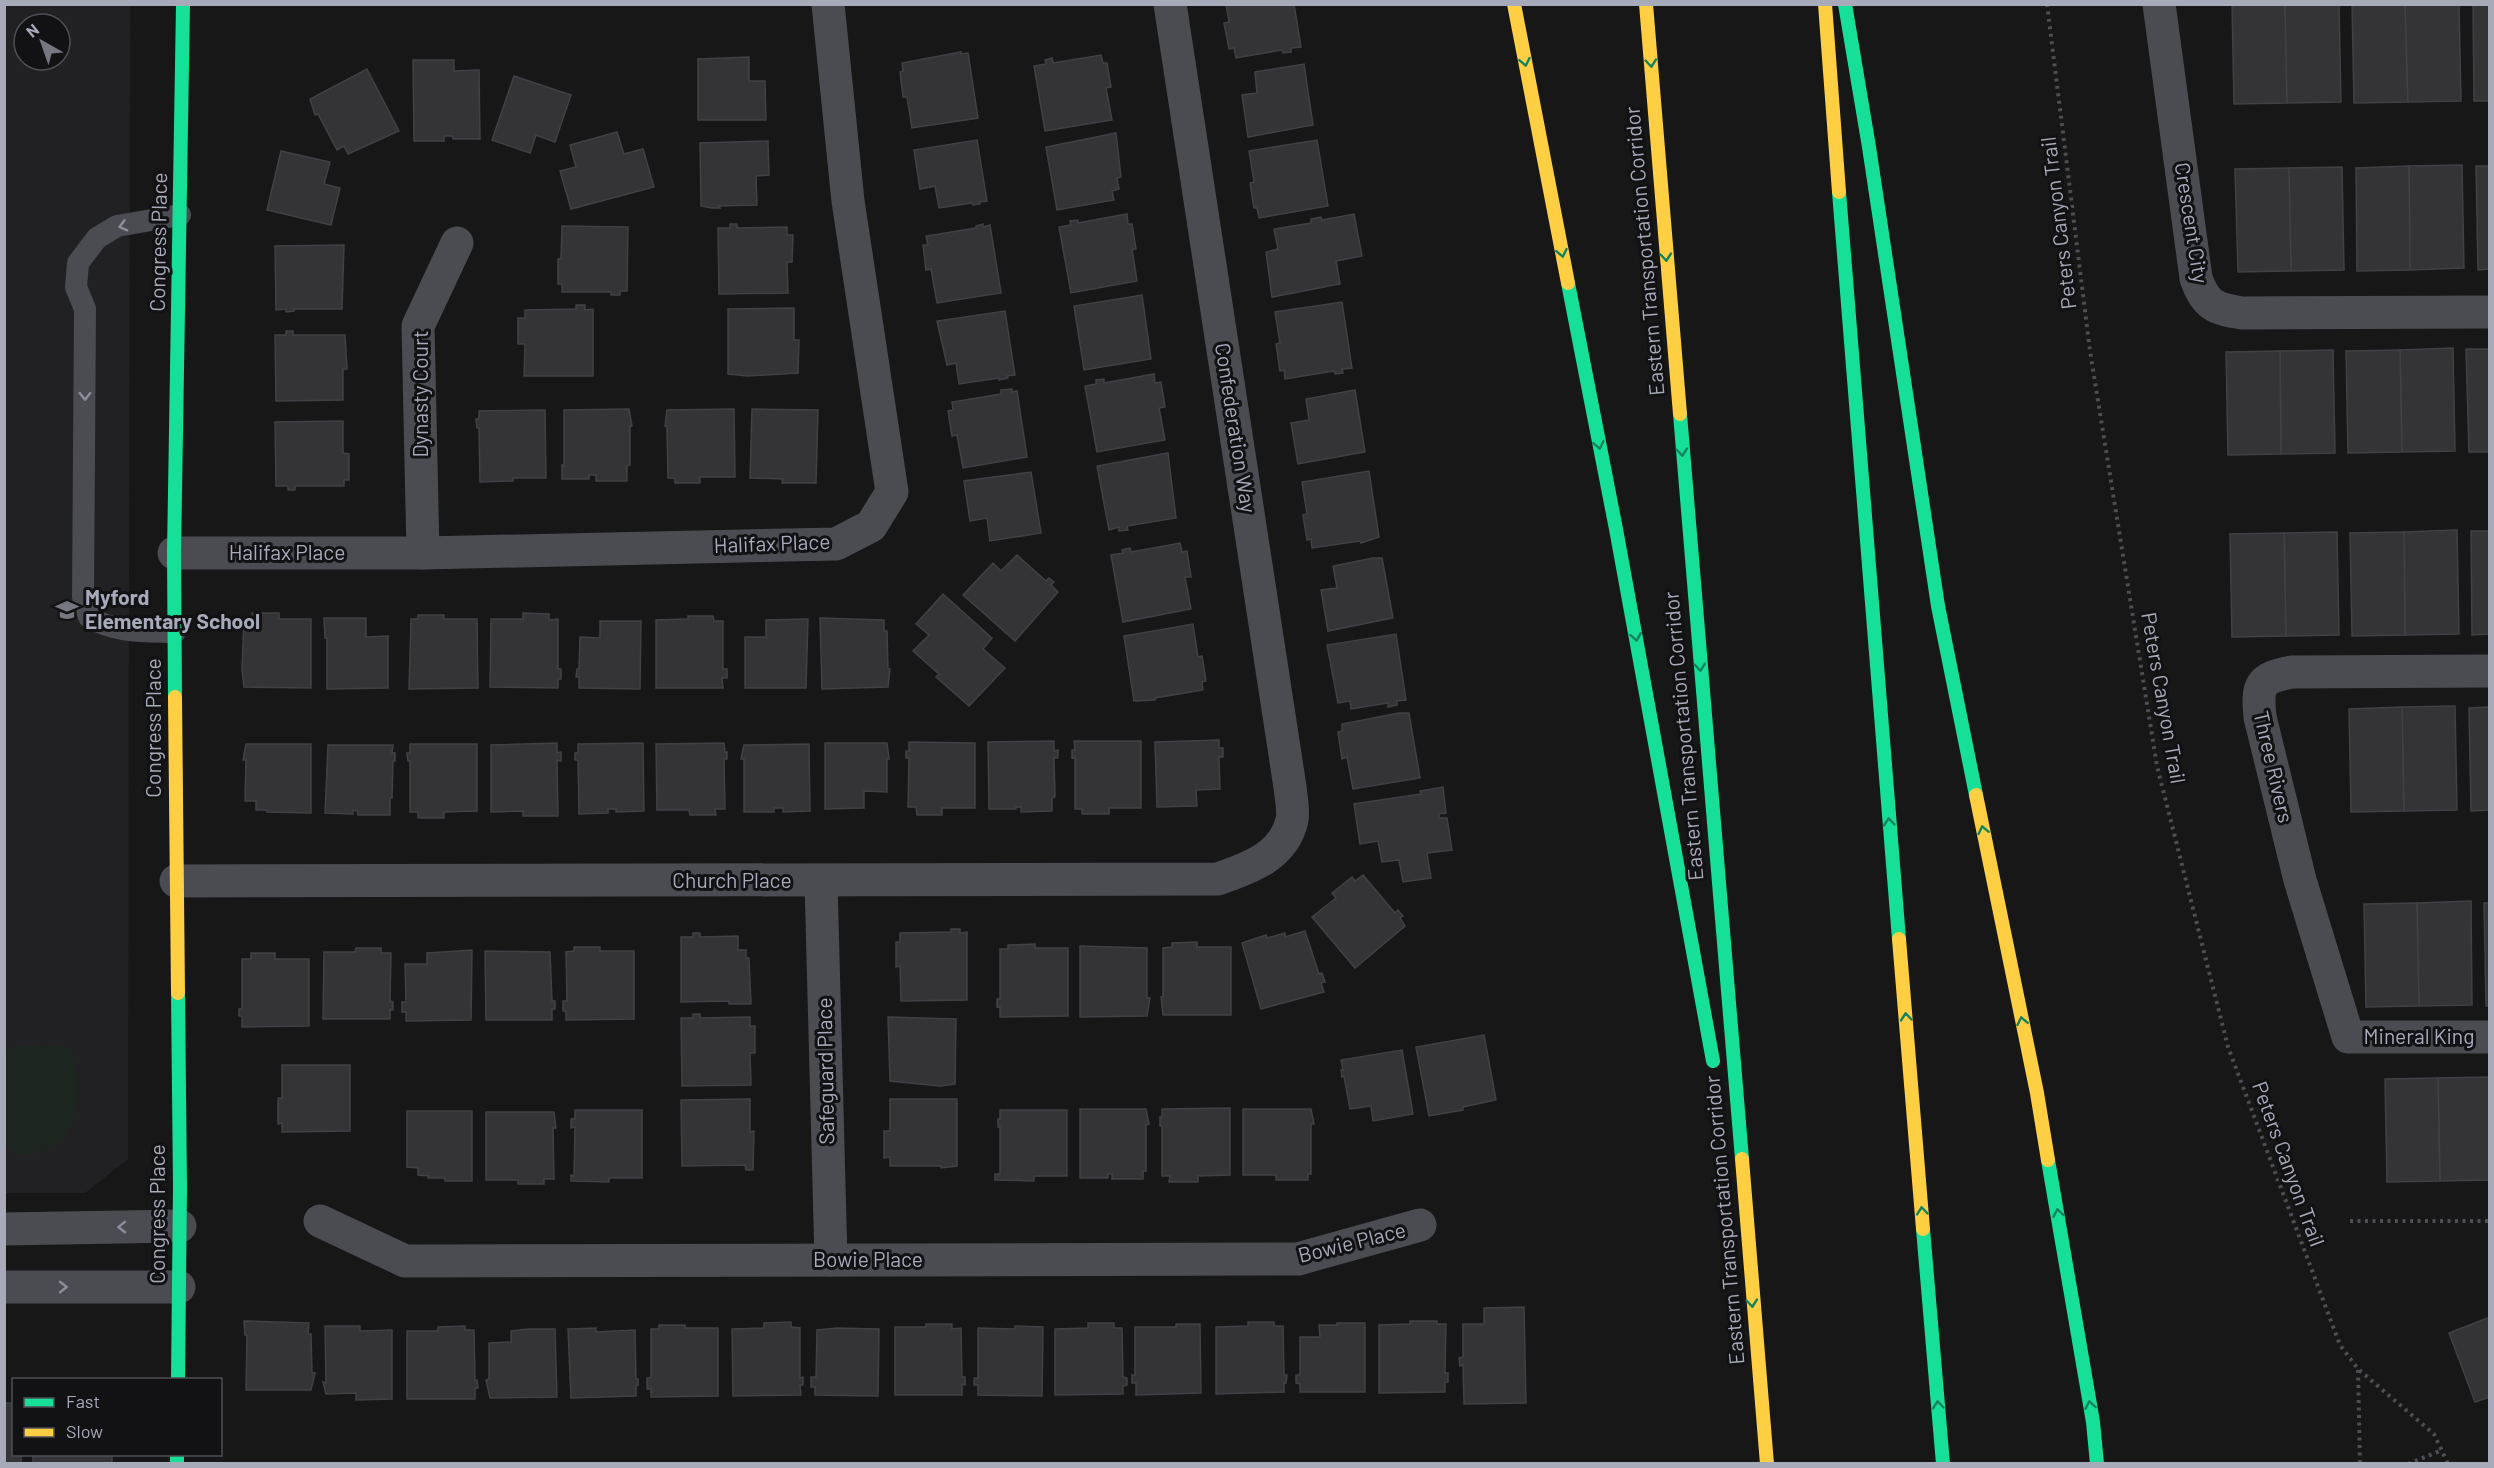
<svg xmlns="http://www.w3.org/2000/svg" width="2494" height="1468" font-family="Barlow,sans-serif">
  <rect width="100%" height="100%" fill="#171718"/>
  <path fill="#212124" fill-rule="evenodd" d="M5 5H130L128 1159 85 1193H5ZM24 24H60V60H24Z"/>
  <path fill="#1d251f" d="M55 1045 69 1047C80 1069 80 1105 69 1129 60 1149 19 1167 4 1143L5 1053 12 1047Z"/>
  <g fill="#343436" stroke="#404144" stroke-width="1.5">
    <path d="M1226 4H1294L1301 47 1291 48V52L1283 53 1282 50 1236 58 1234 48 1229 49 1224 23 1229 22Z"/>
    <path d="M2232 4H2285L2287 103 2234 104Z"/>
    <path d="M2285 4H2339L2341 102 2287 103Z"/>
    <path d="M2352 4H2405L2408 102 2354 103Z"/>
    <path d="M2405 4H2459L2461 101 2408 102Z"/>
    <path d="M2473 4H2490V101H2474Z"/>
    <path d="M961 52V54L968 53 978 118 912 128 907 97H903L900 72 903 71 902 63Z"/>
    <path d="M1101 55 1103 63H1107L1111 87 1106 88 1112 120 1045 131 1034 66 1046 64 1045 60 1052 58 1053 63Z"/>
    <path d="M749 57V81H765L766 120H698V59Z"/>
    <path d="M413 60H454V71L479 70 480 139H453V136H444V141H414Z"/>
    <path d="M1304 64 1313 125 1248 137 1242 95 1257 93 1255 72Z"/>
    <path d="M367 69 399 131 348 154 344 146 337 150 318 114 315 115 310 99Z"/>
    <path d="M514 76 571 95 555 142 536 135 530 153 492 140Z"/>
    <path d="M617 132 624 154 643 149 654 187 571 209 560 171 576 167 570 145Z"/>
    <path d="M1116 133 1121 177 1117 178 1119 189 1112 191 1114 200 1057 210 1046 147Z"/>
    <path d="M977 140 987 201 979 202 980 204 973 205 972 203 939 208 935 186 920 189 914 150Z"/>
    <path d="M1317 140 1328 206 1259 218 1257 208H1254L1250 183 1254 182 1249 151Z"/>
    <path d="M768 141 769 175 756 176 757 205 719 206 720 208H711L701 206 700 143Z"/>
    <path d="M281 151 330 162 324 184 340 188 331 225 267 210Z"/>
    <path d="M2462 165 2464 268 2410 270 2409 166Z"/>
    <path d="M2409 166 2410 270 2357 271 2356 168Z"/>
    <path d="M2476 166H2490V269L2478 270Z"/>
    <path d="M2342 167 2344 270 2291 271 2289 168Z"/>
    <path d="M2289 168 2291 271 2238 272 2235 169Z"/>
    <path d="M1127 214 1128 224H1132L1136 249H1132L1137 281 1071 293 1059 227 1071 225 1070 221 1078 220V223Z"/>
    <path d="M1354 214 1362 256 1336 261 1340 284 1272 297 1266 252 1278 249 1274 229 1311 223V219L1321 217 1322 220Z"/>
    <path d="M730 224H737V228L787 227V235H793L792 262H787L788 293 719 294 718 228H730Z"/>
    <path d="M983 224V227L990 225 1001 293 937 303 931 269 926 270 923 245H928L926 236 976 228V226Z"/>
    <path d="M562 226 628 227 627 291H620V295H611V292H562V284H558V259H561Z"/>
    <path d="M344 245 342 309H294V311L286 312V309L276 310 275 246Z"/>
    <path d="M1142 295 1151 359 1084 370 1074 306Z"/>
    <path d="M1342 302 1352 368 1342 369 1343 373 1335 374 1334 371 1285 379 1284 370 1280 371 1276 344 1280 343 1275 312Z"/>
    <path d="M576 305H585V310L593 309V376H524L525 344H518V318H525V310L576 309Z"/>
    <path d="M794 308V340H799L798 373 748 376 728 374V309Z"/>
    <path d="M1005 311 1015 375 1007 376 1008 378 999 380V378L959 384 956 363 947 365 937 321Z"/>
    <path d="M286 331H293V335H345L347 369H343V400L276 401 275 335H286Z"/>
    <path d="M2453 348 2455 451 2402 452 2400 350Z"/>
    <path d="M2466 349H2490V452H2469Z"/>
    <path d="M2333 350 2335 453 2281 454 2280 351Z"/>
    <path d="M2400 350 2402 452 2348 453 2346 351Z"/>
    <path d="M2280 351 2281 454 2228 455 2226 352Z"/>
    <path d="M1154 374 1155 383 1161 382 1165 407 1159 408 1165 440 1097 452 1085 386 1096 384V380L1104 379V383Z"/>
    <path d="M1012 389V392L1017 391 1027 457 963 468 957 435 952 436 948 411 953 410 952 402 1001 394V390Z"/>
    <path d="M1355 390 1365 452 1298 464 1291 423 1309 420 1306 399Z"/>
    <path d="M629 409 632 426H630V465L627 466V481H596V475H589V479H562V465L564 466V410Z"/>
    <path d="M734 409 735 477H700V483H675V478H668L667 426H665L667 410Z"/>
    <path d="M752 409 818 410 816 483H782L783 479 750 478Z"/>
    <path d="M545 410 546 478H513V481L480 482 479 428H477L476 419H479V411Z"/>
    <path d="M343 421V453L349 454V480H344V486H295V490H288V486H276L275 422Z"/>
    <path d="M1168 453 1176 518 1127 526 1128 530 1119 531V527L1109 530 1097 466Z"/>
    <path d="M1369 471 1379 537 1361 543 1360 541 1312 548 1311 539 1307 540 1303 515 1307 514 1302 482Z"/>
    <path d="M1031 472 1041 533 990 541 987 518 970 521 964 481Z"/>
    <path d="M2457 530 2459 634 2405 635 2404 532Z"/>
    <path d="M2471 531H2490V634L2472 635Z"/>
    <path d="M2337 532 2339 635 2286 636 2284 533Z"/>
    <path d="M2404 532 2405 635 2352 636 2350 533Z"/>
    <path d="M2284 533 2286 636 2232 637 2230 534Z"/>
    <path d="M1180 543 1182 552 1187 551 1191 577H1185L1191 609 1123 622 1111 555 1123 553 1122 550 1130 548 1131 552Z"/>
    <path d="M1017 555 1046 581 1049 578 1054 582 1051 585 1058 592 1015 641 963 595 993 563 1001 571Z"/>
    <path d="M1373 558H1382L1393 618 1328 631 1321 590 1337 588 1333 566Z"/>
    <path d="M943 594 992 638 983 649 1005 668 969 706 936 677 939 674 913 651 929 635 916 624Z"/>
    <path d="M252 613H279V619H311V688L244 687 242 670 244 619 252 618Z"/>
    <path d="M523 613 549 614V620L558 619V669H561V679H558V688L490 687 491 619H523Z"/>
    <path d="M418 615H444V619H477L478 688 409 689 411 619H418Z"/>
    <path d="M688 616H713L714 621H723V669H727V678H722L723 688H656V620L688 619Z"/>
    <path d="M324 618H366V637L388 636V688L327 689V638H325Z"/>
    <path d="M820 618 884 620V631H887L888 669H890L888 687 822 689Z"/>
    <path d="M808 619 806 688H745V637H766V620Z"/>
    <path d="M600 621H641L640 689 579 688V677H576L577 669H579L580 637 600 638Z"/>
    <path d="M1193 624 1198 657 1202 656 1206 681 1202 682 1203 690 1155 698V700L1134 701 1124 636Z"/>
    <path d="M1396 634 1406 700 1397 701V705L1388 707V703L1351 709 1350 701 1338 703 1327 645Z"/>
    <path d="M2455 706 2457 810 2404 811 2402 707Z"/>
    <path d="M2402 707 2404 811 2351 812 2349 709Z"/>
    <path d="M2490 707V810L2471 811 2469 708Z"/>
    <path d="M1399 713H1409L1420 778 1353 789 1347 757 1342 759 1338 732 1342 731V724Z"/>
    <path d="M1219 740V748H1223V757H1219L1220 789 1196 790 1197 806 1157 807 1155 742Z"/>
    <path d="M1054 741V751L1058 750V758H1054L1055 797 1052 798V811L1021 812V807H1016V809H989L988 742Z"/>
    <path d="M1074 741H1141V808H1109V814H1082V809H1075V757L1072 758V750H1075Z"/>
    <path d="M909 742 975 743V808H942V815H917L916 807H908L909 758H906V751H909Z"/>
    <path d="M557 743V753L561 752V761L557 760 558 816H523V811L491 812V745Z"/>
    <path d="M643 743 644 811 616 812V809H608V813L579 814 578 760H575V753H578V744Z"/>
    <path d="M724 743 725 752H727V759H724L725 809H715L716 815H690L689 810H657L656 744Z"/>
    <path d="M825 743H887L889 759H887V792L864 791V808L825 809Z"/>
    <path d="M246 744H311V813L267 812V810H256V801H245L246 760H243Z"/>
    <path d="M410 744H477V811L444 812V818H418V812H410V761H408L407 753H410Z"/>
    <path d="M809 744 810 811 783 812V808H774V812H744V759H741L744 745Z"/>
    <path d="M328 745H393L392 753H395V761H393L392 798H390V815H358L357 811 353 810V814L325 813Z"/>
    <path d="M1443 787 1446 813 1439 814V818H1447L1452 850 1427 853 1431 878 1403 882 1399 860 1382 862 1378 841 1360 844 1354 804 1421 794 1420 791Z"/>
    <path d="M1363 875 1395 913 1398 910 1403 916 1400 918 1405 926 1355 968 1312 917 1336 898 1332 893 1352 877 1355 881Z"/>
    <path d="M2471 901 2472 1005 2419 1006 2417 903Z"/>
    <path d="M2417 903 2419 1006 2366 1007 2364 904Z"/>
    <path d="M2484 903H2490V1006H2486Z"/>
    <path d="M951 929H960V933L967 932V1000L901 1001 900 966 896 967V942H900V933L951 932Z"/>
    <path d="M1305 931 1319 974 1322 973 1325 982 1321 983 1324 992 1261 1009 1242 943 1266 935 1267 938 1285 933V937Z"/>
    <path d="M693 933H700V937L738 936V950H746V958H749L751 1004H729V1001L681 1002V937H693Z"/>
    <path d="M1197 942V947H1231V1015H1163L1161 997H1163V948L1172 947V943Z"/>
    <path d="M1035 944V948H1068V1016L1000 1017V1007H997V999H1000V949H1008V945Z"/>
    <path d="M1080 946 1147 948V998H1150L1147 1016 1080 1017Z"/>
    <path d="M574 947H600V951H634V1019L566 1020V1011H563V1001H567L566 952 574 951Z"/>
    <path d="M356 948H381V953H391L390 1001 393 1002V1010H390V1019H323L324 952H355Z"/>
    <path d="M472 950 471 1020 406 1021V1012H402V1002H406L405 964H427V953Z"/>
    <path d="M485 951 550 952 552 1001H555V1009H552V1020H486Z"/>
    <path d="M251 953H275V959H309V1026L242 1027V1016H239V1009H242V959H251Z"/>
    <path d="M693 1014H700V1018L750 1017V1026H755V1053H750L751 1085 682 1086 681 1018H693Z"/>
    <path d="M888 1017 956 1019 955 1084 940 1086 890 1081Z"/>
    <path d="M1484 1035 1496 1100 1463 1107V1110L1429 1116 1416 1047Z"/>
    <path d="M1402 1050 1413 1114 1373 1121 1371 1106 1350 1109 1344 1076 1342 1077 1341 1070H1343L1341 1060Z"/>
    <path d="M282 1065H350V1131L282 1132V1123L278 1124V1098H282Z"/>
    <path d="M2490 1077V1180L2440 1181 2438 1078Z"/>
    <path d="M2438 1078 2440 1181 2387 1182 2385 1079Z"/>
    <path d="M750 1099V1132L754 1131 753 1170H746L745 1165 682 1166 681 1100Z"/>
    <path d="M890 1099H957V1166L941 1168V1166H890V1157L884 1158V1131H890Z"/>
    <path d="M1230 1108V1175L1198 1176V1182H1169L1170 1176H1162V1126H1160V1117H1162V1109Z"/>
    <path d="M1080 1109H1146L1149 1124 1146 1125V1171H1143V1179H1112V1174H1108V1178H1080Z"/>
    <path d="M1243 1109H1311L1314 1124H1311V1174H1308V1180H1276V1175H1243Z"/>
    <path d="M575 1110H642V1178H609V1182L571 1181V1175L574 1176 575 1127 571 1128V1119H575Z"/>
    <path d="M1000 1110H1067V1176H1034V1181L995 1180V1174H1000V1127H998V1119H1000Z"/>
    <path d="M407 1111H472V1181H445V1178H428L429 1176 418 1175V1168L407 1167Z"/>
    <path d="M486 1112H554L556 1128H553L554 1179H544V1184H518V1180H486Z"/>
    <path d="M1524 1307 1526 1403 1464 1404 1463 1365 1460 1366 1459 1358 1463 1357V1324H1484V1308Z"/>
    <path d="M2490 1317V1397L2475 1402 2449 1333Z"/>
    <path d="M244 1321 309 1323 308 1334H311L312 1373H315L311 1390H246L247 1335H245Z"/>
    <path d="M1410 1321H1437V1324H1446L1445 1373H1448V1382H1445V1392L1379 1393V1325L1410 1324Z"/>
    <path d="M791 1322V1327L800 1328V1378L803 1377V1385H800L801 1395 733 1396 732 1329 764 1328V1323Z"/>
    <path d="M1248 1322H1274V1326H1283L1284 1375H1287L1286 1383H1284V1392L1216 1394V1327L1248 1326Z"/>
    <path d="M1088 1323H1114V1328H1122L1123 1377 1127 1378V1385L1123 1386V1394L1055 1395V1329L1088 1328Z"/>
    <path d="M1337 1323H1365V1392H1300V1384L1296 1383V1375H1300V1337H1320L1319 1325H1337Z"/>
    <path d="M926 1324H952V1329L961 1328 962 1377H965V1385L962 1384V1395H895V1327H926Z"/>
    <path d="M1176 1324H1200L1201 1393 1136 1395V1383H1132V1375H1135V1327H1176Z"/>
    <path d="M659 1325H685V1328H718V1396L651 1397V1389H647V1378H651V1329H659Z"/>
    <path d="M325 1326H360V1331L392 1330V1399L356 1400V1393L326 1394 323 1382 326 1383Z"/>
    <path d="M465 1326V1330H474L475 1381 477 1380 478 1388H475V1399H407V1331H438V1327Z"/>
    <path d="M1015 1326 1043 1327 1042 1396 978 1395V1385H974V1378H978V1328L1015 1329Z"/>
    <path d="M596 1328V1332L635 1330 636 1379H638V1385L636 1386V1396L571 1398 568 1329Z"/>
    <path d="M837 1328 879 1329 878 1396 815 1395V1387H811V1377H816L817 1330Z"/>
    <path d="M528 1329H555L557 1397 490 1398 486 1380 489 1379V1343L511 1342V1331Z"/>
    <path d="M4 1403H14V1454H21V1464H4Z"/>
    <rect x="33" y="1454" width="79" height="10"/>
  </g>
  <g fill="none" stroke-linecap="round" stroke-linejoin="round">
    <g stroke="#4d4d52" stroke-width="4" stroke-dasharray="3 4.5" stroke-linecap="butt">
      <path d="M2047 4 2090 351 2157 766 2228 1047 2340 1345 2358 1369 2434 1434 2448 1464"/>
      <path d="M2350 1221H2490"/>
      <path d="M2358 1370 2360 1464"/>
      <path d="M2408 1464 2442 1450"/>
    </g>
    <path stroke="#4b4c51" stroke-width="22" d="M175 632C145 631 115 633 89 617L83 597 85 309 76 287 78 263 97 238 117 226 180 215"/>
    <g stroke="#4b4c51" stroke-width="33">
      <path d="M2159 4 2196 278C2205 305 2215 309 2242 313L2490 312"/>
      <path d="M174 553H423L836 544 871 526 892 492 848 201 828 4"/>
      <path d="M423 553 418 326 457 243"/>
      <path d="M2490 671 2292 672C2259 678 2257 685 2260 717L2300 880 2348 1037H2490"/>
      <path d="M176 881 1218 879C1250 868 1284 856 1292 820 1294 811 1291 797 1290 787L1170 4"/>
      <path d="M821 881 831 1260"/>
      <path d="M320 1221 405 1261 1298 1259 1420 1225"/>
      <path d="M4 1229 180 1226"/>
      <path d="M4 1287H179"/>
    </g>
    <g stroke="#16e098" stroke-width="14">
      <path d="M1845 4 1869 147 1938 606 1976 795"/>
      <path d="M1839 192 1899 939"/>
      <path d="M1568 283 1616 529 1713 1061"/>
      <path d="M1680 414 1742 1159"/>
      <path d="M175 697 174 553 183 4"/>
      <path d="M2048 1160 2093 1422 2097 1464"/>
      <path d="M1923 1229 1943 1464"/>
      <path d="M178 1380 180 1187 178 993"/>
      <path d="M177 1454V1464"/>
    </g>
    <g stroke="#ffcf43" stroke-width="14">
      <path d="M1514 4 1568 283"/>
      <path d="M1646 4 1680 414"/>
      <path d="M1825 4 1839 192"/>
      <path d="M175 697 178 993"/>
      <path d="M1976 795 2037 1093 2048 1160"/>
      <path d="M1899 939 1923 1229"/>
      <path d="M1742 1159 1767 1464"/>
    </g>
  </g>
  <defs><path id="oneway-chevron" d="M-2-3.5L2.5 0L-2 3.5" fill="none" stroke-width="1.6" stroke-linecap="round" stroke-linejoin="round" transform="scale(1.5)"/></defs>
  <g stroke="#14835d">
    <use href="#oneway-chevron" transform="translate(1525 62) rotate(79)"/>
    <use href="#oneway-chevron" transform="translate(1651 63) rotate(85)"/>
    <use href="#oneway-chevron" transform="translate(1562 253) rotate(79)"/>
    <use href="#oneway-chevron" transform="translate(1666 257) rotate(85)"/>
    <use href="#oneway-chevron" transform="translate(1599 445) rotate(79)"/>
    <use href="#oneway-chevron" transform="translate(1682 452) rotate(85)"/>
    <use href="#oneway-chevron" transform="translate(1636 637) rotate(80)"/>
    <use href="#oneway-chevron" transform="translate(1700 667) rotate(85)"/>
    <use href="#oneway-chevron" transform="translate(1889 822) rotate(-95)"/>
    <use href="#oneway-chevron" transform="translate(1983 830) rotate(-102)"/>
    <use href="#oneway-chevron" transform="translate(1906 1017) rotate(-95)"/>
    <use href="#oneway-chevron" transform="translate(2022 1021) rotate(-102)"/>
    <use href="#oneway-chevron" transform="translate(1922 1211) rotate(-95)"/>
    <use href="#oneway-chevron" transform="translate(2058 1213) rotate(-100)"/>
    <use href="#oneway-chevron" transform="translate(1752 1303) rotate(85)"/>
    <use href="#oneway-chevron" transform="translate(1938 1405) rotate(-95)"/>
    <use href="#oneway-chevron" transform="translate(2090 1405) rotate(-100)"/>
  </g>
  <g stroke="#8b8e9a">
    <use href="#oneway-chevron" transform="translate(123 226) rotate(165)"/>
    <use href="#oneway-chevron" transform="translate(85 396) rotate(90)"/>
    <use href="#oneway-chevron" transform="translate(122 1227) rotate(179)"/>
    <use href="#oneway-chevron" transform="translate(63 1287)"/>
  </g>
  <defs>
    <g id="school-bare" transform="scale(1.8)"><path d="M0-5L7-2L0 1L-7-2ZM-4 1L0 2.5L4 1V4Q0 6-4 4Z" fill="#757781" stroke="#121114" stroke-width="2.5" paint-order="stroke"/></g>
  </defs>
  <g fill-rule="evenodd">
    <use href="#school-bare" x="67" y="610"/>
  </g>
  <g text-anchor="middle" stroke-width="6" stroke-linejoin="round" paint-order="stroke">
    <g font-size="21" fill="#a7abb9" stroke="#121114">
      <text transform="translate(2059 223) rotate(-97)" y="7">Peters Canyon Trail</text>
      <text transform="translate(2191 223) rotate(81)" y="7">Crescent City</text>
      <text transform="translate(159 242) rotate(-89)" y="7">Congress Place</text>
      <text transform="translate(1645 251) rotate(-95)" y="7">Eastern Transportation Corridor</text>
      <text transform="translate(421 394) rotate(-90)" y="7">Dynasty Court</text>
      <text transform="translate(1235 428) rotate(81)" y="7">Confederation Way</text>
      <text transform="translate(772 544) rotate(-2)" y="7">Halifax Place</text>
      <text x="287" y="560">Halifax Place</text>
      <text transform="translate(2163 698) rotate(80)" y="7">Peters Canyon Trail</text>
      <text transform="translate(154 728) rotate(-90)" y="7">Congress Place</text>
      <text transform="translate(1684 736) rotate(-95)" y="7">Eastern Transportation Corridor</text>
      <text transform="translate(2273 767) rotate(77)" y="7">Three Rivers</text>
      <text x="732" y="888">Church Place</text>
      <text x="2419" y="1044">Mineral King</text>
      <text transform="translate(826 1071) rotate(-91)" y="7">Safeguard Place</text>
      <text transform="translate(2288 1164) rotate(70)" y="7">Peters Canyon Trail</text>
      <text transform="translate(158 1214) rotate(-90)" y="7">Congress Place</text>
      <text transform="translate(1725 1220) rotate(-95)" y="7">Eastern Transportation Corridor</text>
      <text transform="translate(1352 1243) rotate(-14)" y="7">Bowie Place</text>
      <text x="868" y="1267">Bowie Place</text>
    </g>
    <g font-size="21" font-weight="bold" fill="#a7abb9" stroke="#121114" text-anchor="start">
      <text x="85" y="605">Myford<tspan x="85" dy="24">Elementary School</tspan></text>
    </g>
  </g>
  <rect width="2494" height="1468" fill="none" stroke="#a7abb9" stroke-width="12"/>
  <rect x="12" y="1378" width="210" height="78" fill="#121114" stroke="#4e4f56" stroke-width="1.5"/>
  <rect x="24" y="1398" width="30" height="9" fill="#16e098" stroke="#4e4f56" stroke-width="1.5"/>
  <text x="66" y="1408" font-size="18" fill="#a7abb9">Fast</text>
  <rect x="24" y="1428" width="30" height="9" fill="#ffcf43" stroke="#4e4f56" stroke-width="1.5"/>
  <text x="66" y="1438" font-size="18" fill="#a7abb9">Slow</text>
  <g transform="translate(42 42) rotate(320)"><circle r="28" fill="#121114" stroke="#4e4f56" stroke-width="1.5"/>
  <path d="M0-4.5L10 22L0 15L-10 22Z" fill="#757781"/>
  <text y="-9" font-size="16" font-weight="bold" text-anchor="middle" fill="#a7abb9">N</text>
  </g>
</svg>
